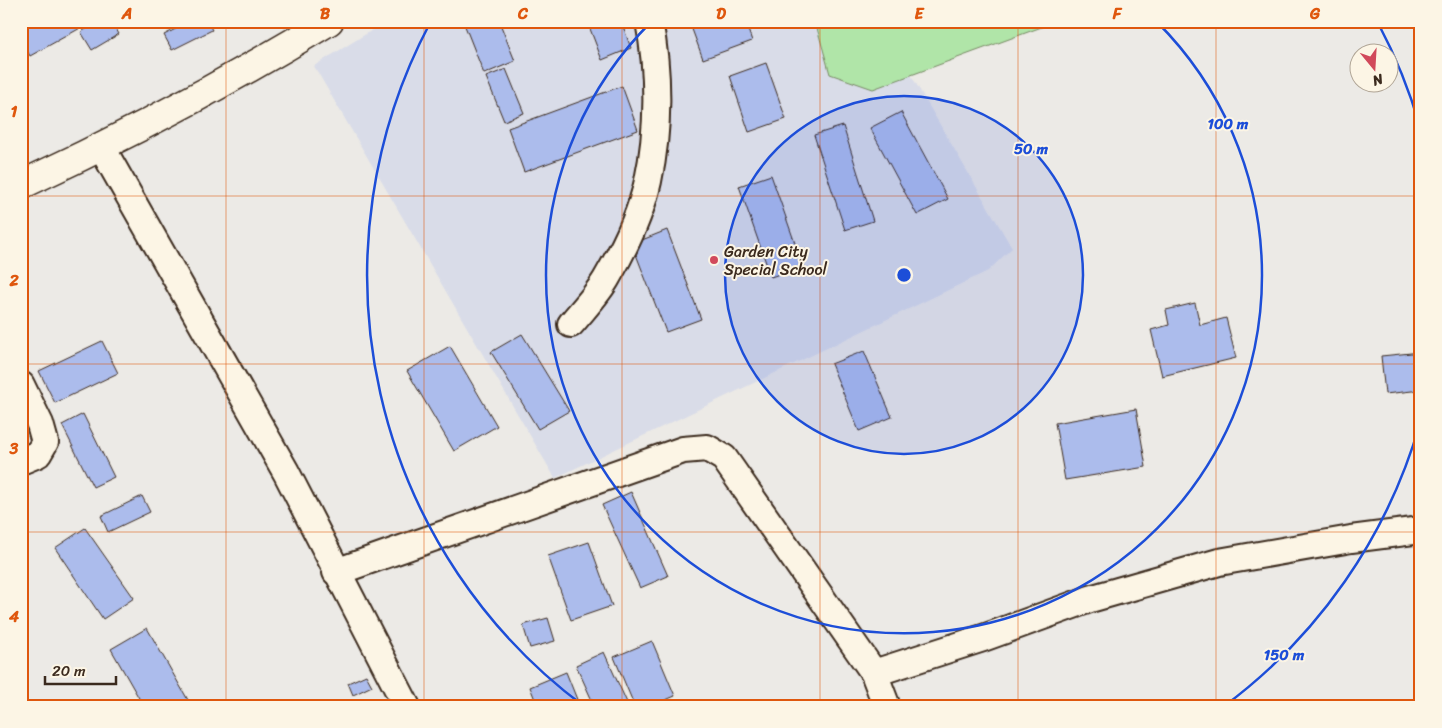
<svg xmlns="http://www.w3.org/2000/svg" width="1442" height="728" font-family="Sriracha,sans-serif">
  <rect width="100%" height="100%" fill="#eceae6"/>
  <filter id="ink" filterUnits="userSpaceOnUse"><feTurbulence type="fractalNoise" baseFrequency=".02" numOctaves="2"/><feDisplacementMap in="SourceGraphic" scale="10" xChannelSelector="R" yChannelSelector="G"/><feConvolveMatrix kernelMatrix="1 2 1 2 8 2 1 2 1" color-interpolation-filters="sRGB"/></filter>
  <g filter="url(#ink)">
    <path fill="#d9dce8" d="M387 21H815L830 74 873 89 911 75 1012 248 988 271 555 478 314 66Z"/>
    <path fill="#b0e5a8" stroke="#768863" d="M815 21H1058L873 89 830 74Z"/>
    <g fill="#acbcec" stroke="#3b2a1e">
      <path d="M21 21H93L30 56 21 40Z"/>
      <path d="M99 21H111L119 34 92 50 81 32Z"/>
      <path d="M191 21H207L212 30 172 50 164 35Z"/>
      <path d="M463 21H499L515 61 484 74Z"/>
      <path d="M587 21H621L631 48 602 60Z"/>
      <path d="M689 21H745L752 41 703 59Z"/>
      <path d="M766 63 786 119 749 132 730 76Z"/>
      <path d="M506 69 524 113 504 121 486 77Z"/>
      <path d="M622 86 638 130 524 172 508 128Z"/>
      <path d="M901 112 948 199 917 215 870 128Z"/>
      <path d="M843 126 873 221 845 230 814 135Z"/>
      <path d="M771 175 803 266 771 277 739 186Z"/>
      <path d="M667 230 701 319 666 332 632 244Z"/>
      <path d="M1195 303 1200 325 1226 318 1236 358 1162 376 1151 330 1169 325 1166 310Z"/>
      <path d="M522 334 569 411 538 429 491 352Z"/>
      <path d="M102 341 118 373 55 403 39 371Z"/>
      <path d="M450 346 497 426 454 451 407 371Z"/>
      <path d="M864 351 892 417 859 431 831 364Z"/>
      <path d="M1421 352V390L1385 394 1381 356Z"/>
      <path d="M1136 409 1146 467 1065 480 1055 423Z"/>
      <path d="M83 414 114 477 93 487 62 425Z"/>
      <path d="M631 492 668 576 640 588 602 505Z"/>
      <path d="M142 496 150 512 108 532 101 516Z"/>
      <path d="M85 528 134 598 103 619 55 548Z"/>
      <path d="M589 542 612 606 571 620 548 556Z"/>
      <path d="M548 618 555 641 530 648 523 625Z"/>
      <path d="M147 628 192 707H144L111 649Z"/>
      <path d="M652 641 675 696 649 707H635L614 657Z"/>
      <path d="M604 652 629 707H595L576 665Z"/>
      <path d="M566 672 580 707H538L530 687Z"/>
      <path d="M366 675 372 686 353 695 348 683Z"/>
    </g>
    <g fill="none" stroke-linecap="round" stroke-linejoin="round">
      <g stroke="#3b2a1e" stroke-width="30">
        <g id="minor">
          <path d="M102 148 286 472 407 707"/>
          <path d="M571 324C583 309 599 293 608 276 625 247 641 213 648 181 659 130 659 72 649 21"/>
          <path d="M21 385 40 424 45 442 38 454 21 461"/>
          <path d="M336 572 683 450 707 448 724 458 874 673 887 707"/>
          <path d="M874 673 983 638 1090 599 1219 562 1351 539 1421 530"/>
        </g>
      </g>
      <g stroke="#3b2a1e" stroke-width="31">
        <path id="tertiary" d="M21 185C127 136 229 82 329 21"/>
      </g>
      <use href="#minor" stroke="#fcf5e5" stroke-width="26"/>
      <use href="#tertiary" stroke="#fcf5e5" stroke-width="28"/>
    </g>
  </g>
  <path fill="none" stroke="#df570d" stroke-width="1" stroke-opacity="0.55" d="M226 21V707M424 21V707M622 21V707M820 21V707M1018 21V707M1216 21V707M21 196H1421M21 364H1421M21 532H1421"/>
  <circle cx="904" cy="275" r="179" fill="#1d4ed8" fill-opacity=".12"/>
  <g fill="none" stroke="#1d4ed8" stroke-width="2.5">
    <circle cx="904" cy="275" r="179"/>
    <path d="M1157 22A358 358 0 1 1 651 22"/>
    <path d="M1420 423A537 537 0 0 1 1223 707M585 707A537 537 0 0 1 430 23M1378 23A537 537 0 0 1 1420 127"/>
  </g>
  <circle fill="#d1495b" stroke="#fcf5e5" stroke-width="2" cx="714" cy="260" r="5"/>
  <g text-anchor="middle" stroke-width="4" stroke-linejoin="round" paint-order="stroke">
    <g font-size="16" fill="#3b2a1e" stroke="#fcf5e5" text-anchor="start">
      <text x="724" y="257">Garden City<tspan x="724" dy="18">Special School</tspan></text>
    </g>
  </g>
  <circle cx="904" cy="275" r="8" fill="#1d4ed8" stroke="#fcf5e5" stroke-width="2.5"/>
  <g font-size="15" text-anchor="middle" font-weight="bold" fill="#1d4ed8" stroke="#fcf5e5" stroke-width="4" stroke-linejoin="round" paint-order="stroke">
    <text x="1228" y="129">100 m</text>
    <text x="1031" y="154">50 m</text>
    <text x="1284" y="660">150 m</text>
  </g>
  <rect width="1442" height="728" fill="none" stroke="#fcf5e5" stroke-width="55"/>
  <g transform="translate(1374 68) rotate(162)"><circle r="24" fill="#fcf5e5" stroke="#afa495"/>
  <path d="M0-4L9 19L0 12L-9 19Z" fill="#d1495b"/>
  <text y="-8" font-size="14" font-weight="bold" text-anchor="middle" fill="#3b2a1e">N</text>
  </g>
  <path d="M45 676v8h71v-8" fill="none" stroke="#3b2a1e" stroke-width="2.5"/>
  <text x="52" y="676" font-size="15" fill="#3b2a1e" stroke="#fcf5e5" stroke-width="4" paint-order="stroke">20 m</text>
  <rect x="28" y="28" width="1386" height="672" fill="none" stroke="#df570d" stroke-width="2"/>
  <g font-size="16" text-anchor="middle" font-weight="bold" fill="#df570d">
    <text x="127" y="19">A</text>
    <text x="325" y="19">B</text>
    <text x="523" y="19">C</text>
    <text x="721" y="19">D</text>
    <text x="919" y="19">E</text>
    <text x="1117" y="19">F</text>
    <text x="1315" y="19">G</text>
    <text x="14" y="117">1</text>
    <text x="14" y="286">2</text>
    <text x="14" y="454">3</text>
    <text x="14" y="622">4</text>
  </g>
</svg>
